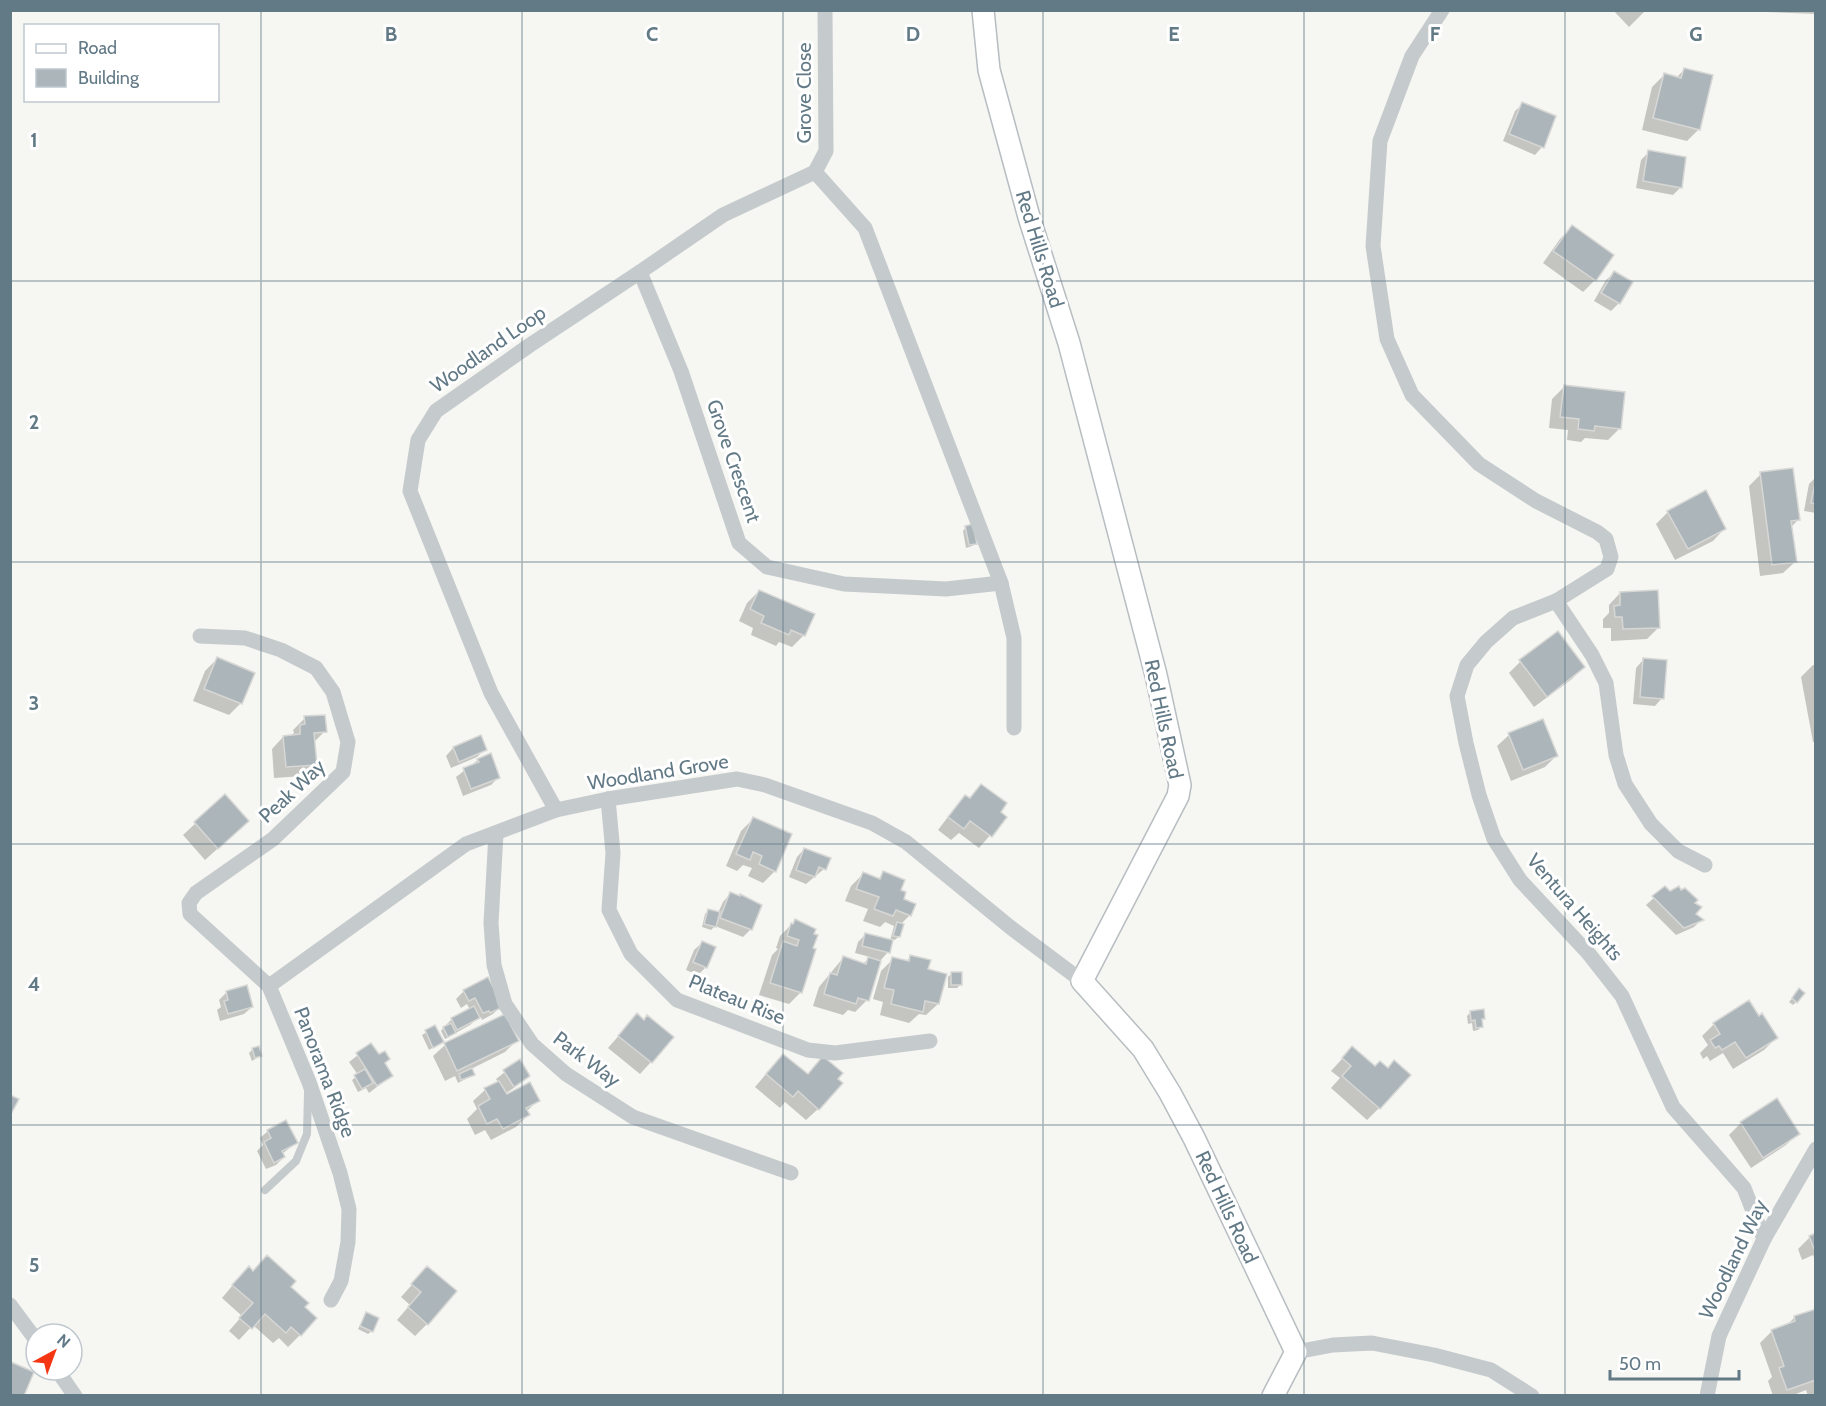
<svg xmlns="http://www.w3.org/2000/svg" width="1826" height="1406" font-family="Cabin,sans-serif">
  <rect width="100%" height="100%" fill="#f6f6f2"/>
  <g fill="#0003">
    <path d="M1613 10H1646L1629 27Z"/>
    <path d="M1767 10H1816V14L1767 12Z"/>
    <path d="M1684 70 1699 129 1687 141 1642 130 1652 87 1664 75 1676 78Z"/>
    <path d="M1523 104 1542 147 1535 155 1503 141 1515 111Z"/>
    <path d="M1649 152 1681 187 1673 195 1636 188 1641 160Z"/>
    <path d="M1572 227 1595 280 1583 292 1543 263 1560 239Z"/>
    <path d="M1614 273 1619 303 1611 311 1594 301 1606 280Z"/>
    <path d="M1564 387 1620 428 1608 440 1585 438 1581 442 1567 440 1568 430 1549 428 1552 399Z"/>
    <path d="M1761 474 1798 520 1791 527 1795 562 1783 573 1760 576 1749 486Z"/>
    <path d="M1816 477V513L1804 511 1809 484Z"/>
    <path d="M1668 512 1724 529 1713 541 1675 560 1656 524Z"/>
    <path d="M966 527 976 543 972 546 966 548 963 531Z"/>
    <path d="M759 591 804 635 792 647 779 642 776 646 751 635 753 628 739 621 747 603Z"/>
    <path d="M1620 593 1659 627 1647 639 1611 641V628H1603V619L1609 613V605Z"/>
    <path d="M217 659 253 674 240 704 229 715 193 701 205 671Z"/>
    <path d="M1643 660 1662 698 1655 706 1633 704 1636 668Z"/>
    <path d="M1520 662 1583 667 1572 679 1534 707 1509 673Z"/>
    <path d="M1813 665H1816V742H1813L1801 677Z"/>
    <path d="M305 718 325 731 313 743 315 764 303 776 274 778 272 749 283 737 290 736 294 733 293 730Z"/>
    <path d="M1509 735 1556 756 1545 767 1511 781 1497 746Z"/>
    <path d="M480 737 485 749 477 757 451 768 446 756 453 748Z"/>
    <path d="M478 760 499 777 491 785 463 796 456 777Z"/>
    <path d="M981 785 998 813 1005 818 979 848 959 833 951 840 938 830 954 809 965 797 968 799Z"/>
    <path d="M225 796 235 833 205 860 183 835Z"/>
    <path d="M753 819 775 871 763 883 748 876 752 868 743 865 737 871 726 866 741 831Z"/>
    <path d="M804 849 829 859 824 869 806 884 789 877 797 857Z"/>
    <path d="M884 873 899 891 910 915 902 923 899 936 895 940 892 939 888 952 880 961 867 1000 855 1012 848 1010 843 1015 813 1006 819 987 843 958 863 964 870 957 855 953 858 942 866 934 890 941 894 926 885 922 880 927 863 921 868 909 845 901 851 886 863 874 877 880Z"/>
    <path d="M1665 888 1670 893 1693 903 1694 914 1701 920 1694 927 1676 935 1646 905Z"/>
    <path d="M730 894 739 897 741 895 751 929 743 937 715 926 711 930 702 927 705 914 708 911 718 913 723 902Z"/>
    <path d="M795 921 804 924 801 992 789 1004 759 995 772 955 778 949 776 948 780 936Z"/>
    <path d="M702 943 706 967 698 975 686 970 694 950Z"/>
    <path d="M911 957 927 970 938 1004 926 1015 919 1014 909 1023 880 1015 883 1002 873 999 881 971 893 959 905 962Z"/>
    <path d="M952 973 960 985 957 988H948V977Z"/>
    <path d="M464 991 501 1006 493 1014 482 1020 481 1017 476 1019 470 1025 445 1039 441 1031 444 1027 452 1019 470 1010 467 1004 461 1008 456 999Z"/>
    <path d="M227 992 252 1007 244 1014 220 1021 217 1010 221 1007 219 1000Z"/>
    <path d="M1796 994V1002L1793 1005 1789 1002Z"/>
    <path d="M1471 1012 1484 1018 1481 1021 1482 1026 1478 1030 1473 1031 1472 1023 1468 1024 1467 1016Z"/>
    <path d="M637 1015 651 1062 640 1074 608 1048Z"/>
    <path d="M1714 1024 1776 1038 1764 1050 1733 1069 1723 1053 1710 1061 1707 1056 1703 1059 1700 1053 1708 1045 1702 1036Z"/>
    <path d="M435 1027 442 1042 429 1050 422 1035Z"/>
    <path d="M517 1040 505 1052 471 1069 473 1075 458 1083 455 1076 445 1081 433 1056 445 1045Z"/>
    <path d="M371 1045 391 1076 369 1093 366 1088 358 1092 352 1080 358 1075 349 1062Z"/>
    <path d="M1352 1048 1379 1108 1367 1120 1331 1088 1340 1078 1331 1071Z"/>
    <path d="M253 1049 260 1056 252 1061 249 1053Z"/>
    <path d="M519 1061 529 1076 521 1083 505 1094 506 1096 538 1100 526 1112 528 1115 516 1127 491 1140 485 1130 475 1135 467 1119 477 1109 473 1101 485 1090 499 1083 496 1079Z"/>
    <path d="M772 1067 818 1109 806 1120 785 1102 780 1108 755 1087Z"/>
    <path d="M1741 1123 1798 1133 1786 1145 1751 1168 1729 1135Z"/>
    <path d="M268 1131 296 1143 282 1154 284 1157 276 1165 266 1169 257 1151 263 1145 260 1138Z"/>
    <path d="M1816 1235V1262L1813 1255 1802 1260 1798 1249 1810 1237Z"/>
    <path d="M427 1268V1324L415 1336 397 1320 410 1305 401 1297Z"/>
    <path d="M252 1272 303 1307 300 1335 288 1347 279 1338 273 1343 253 1325 239 1340 229 1331 242 1316 222 1298 237 1280Z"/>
    <path d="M1816 1312V1394L1808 1396 1806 1390 1791 1396H1773L1768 1381 1772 1377 1760 1343 1772 1331 1786 1326 1794 1318Z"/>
    <path d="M366 1314 372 1331 368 1334 358 1329Z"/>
  </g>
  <g fill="#acb6ba" stroke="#d7d7d5" stroke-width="1.5">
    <path d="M1684 68 1713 75 1700 130 1653 118 1664 73 1681 78Z"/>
    <path d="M1522 102 1556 116 1544 148 1509 134Z"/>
    <path d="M1648 150 1686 157 1682 188 1643 181Z"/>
    <path d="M1572 225 1614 255 1596 281 1553 251Z"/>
    <path d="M1614 271 1633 282 1620 304 1601 293Z"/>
    <path d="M1564 385 1625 392 1621 429 1595 426 1594 431 1578 429 1579 419 1560 417Z"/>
    <path d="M1793 468 1800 520 1791 521 1797 562 1772 565 1760 472Z"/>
    <path d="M1816 478V504L1811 503Z"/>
    <path d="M1706 490 1726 529 1688 549 1667 511Z"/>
    <path d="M973 524 977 544 969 545 965 526Z"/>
    <path d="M759 590 815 614 805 636 791 630 789 635 761 623 764 616 750 609Z"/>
    <path d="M1658 590 1660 628 1623 629 1622 617H1615L1614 606 1620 605V592Z"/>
    <path d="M1558 631 1585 667 1547 697 1519 660Z"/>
    <path d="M217 657 255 673 242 704 204 689Z"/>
    <path d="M1643 658 1667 660 1664 699 1640 697Z"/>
    <path d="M325 715 327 732 314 733 317 765 286 767 283 736 300 734V725L305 724 304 716Z"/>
    <path d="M1543 719 1558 756 1523 770 1508 733Z"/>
    <path d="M481 735 487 750 459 762 453 747Z"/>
    <path d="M491 753 500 778 471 789 463 768 479 762 477 759Z"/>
    <path d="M981 784 1007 803 1001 812 1007 817 992 837 970 821 964 829 948 817 965 795 970 798Z"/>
    <path d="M225 794 249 821 218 849 194 822Z"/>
    <path d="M753 817 792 834 776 872 759 864 762 856 753 852 750 860 736 854Z"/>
    <path d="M804 848 831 858 826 870 819 867 815 877 796 870Z"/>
    <path d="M883 871 905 880 901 890 906 892 904 899 916 904 911 916 896 910 893 916 874 909 879 897 856 889 863 872 880 879Z"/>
    <path d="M1665 886 1670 891 1679 886 1681 890 1685 888 1698 900 1695 903 1702 907 1696 914 1704 920 1684 928 1652 896Z"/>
    <path d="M730 892 740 896V894L762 905 752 930 720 918Z"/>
    <path d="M708 909 720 912 716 927 704 924Z"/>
    <path d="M795 919 816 929 814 934 818 935 813 948 816 949 802 993 770 983 783 941 797 946 799 940 787 936 791 923 793 924Z"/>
    <path d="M897 922 904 924 900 937 893 936Z"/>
    <path d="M865 933 893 940 890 953 862 946Z"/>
    <path d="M702 941 716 947 707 968 693 962Z"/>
    <path d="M910 955 931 960 928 969 947 974 939 1004 925 1001 923 1012 891 1004 894 990 884 988 892 957 909 961Z"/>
    <path d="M843 956 866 964 868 957 881 961 869 1001 858 998 856 1004 824 994 830 973 837 975Z"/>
    <rect x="951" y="972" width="11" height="13"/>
    <path d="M488 977 503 1007 490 1013 489 1011 483 1013 475 998 469 1001 463 990Z"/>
    <path d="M247 985 253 1007 228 1014 224 1001 228 1000 226 991Z"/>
    <path d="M1799 988 1805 993 1797 1003 1792 998Z"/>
    <path d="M1749 1000 1759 1016 1762 1013 1778 1038 1746 1058 1735 1042 1722 1050 1719 1046 1715 1048 1710 1040 1720 1034 1713 1023Z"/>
    <path d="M474 1006 480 1018 457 1030 451 1018Z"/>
    <path d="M1484 1009 1485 1019H1482L1483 1027 1476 1028 1475 1020 1471 1021 1470 1011Z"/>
    <path d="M637 1013 644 1020 647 1015 674 1037 652 1063 618 1036Z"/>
    <path d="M505 1014 519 1041 457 1071 444 1043Z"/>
    <path d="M451 1023 456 1033 448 1037 443 1027Z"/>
    <path d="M435 1025 444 1042 433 1048 425 1030Z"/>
    <path d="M371 1043 379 1054 385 1051 390 1059 385 1063 393 1076 377 1086 356 1053Z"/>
    <path d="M259 1046 262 1056 255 1058 252 1048Z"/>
    <path d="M1352 1046 1375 1066 1380 1061 1388 1068 1394 1060 1411 1075 1380 1109 1342 1076 1351 1066 1342 1058Z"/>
    <path d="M783 1054 808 1074 823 1056 843 1073 838 1079 843 1083 819 1110 798 1091 793 1097 766 1074Z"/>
    <path d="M520 1059 530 1076 514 1087 503 1070Z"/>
    <path d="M472 1068 475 1075 461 1080 459 1074Z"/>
    <path d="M365 1069 373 1083 362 1089 354 1075Z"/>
    <path d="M499 1081 507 1094 530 1082 540 1101 526 1108 530 1115 503 1129 497 1119 487 1124 478 1106 490 1099 484 1088Z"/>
    <path d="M10 1095 19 1099 10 1116Z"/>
    <path d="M1777 1098 1800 1134 1763 1158 1740 1122Z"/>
    <path d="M286 1120 298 1143 282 1151 285 1157 274 1163 264 1142 271 1138 267 1130Z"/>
    <path d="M1816 1233V1248L1814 1249 1809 1236Z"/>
    <path d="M267 1255 296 1281 291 1287 309 1303 305 1307 317 1318 301 1336 291 1327 286 1333 265 1314 252 1329 239 1318 253 1303 232 1285 249 1266 253 1271Z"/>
    <path d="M427 1266 457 1291 428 1325 408 1307 421 1292 411 1284Z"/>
    <path d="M1816 1309V1380L1787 1390 1779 1368 1784 1366 1771 1330 1795 1321 1794 1316Z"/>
    <path d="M366 1312 379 1318 373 1332 360 1326Z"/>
    <path d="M11 1362 34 1372 24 1396H10Z"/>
  </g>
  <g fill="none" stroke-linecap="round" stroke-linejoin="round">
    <g stroke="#b7bdc1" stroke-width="24">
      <path id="secondary" d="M983 10 989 70 1029 217 1069 343 1156 675 1180 785 1178 796 1082 981 1143 1049 1170 1093 1194 1138 1296 1352 1273 1396"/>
    </g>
    <path stroke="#c5cacc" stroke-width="8" d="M265 1190 296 1161 307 1134 308 1093"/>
    <g stroke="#c5cacc" stroke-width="15">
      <path d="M1442 10 1412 56 1380 141 1373 246 1387 339 1412 395 1479 464 1536 501 1597 532 1606 539 1611 557 1607 569 1556 601 1513 618 1486 642 1467 665 1457 696 1466 743 1479 795 1494 839 1520 880 1589 954 1622 996 1673 1107 1744 1188 1764 1239"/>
      <path d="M815 172 865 228 1001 583 1014 638V728"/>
      <path d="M815 172 826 151 825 10"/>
      <path d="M640 272 681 371 739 543 767 567 844 584 946 589 1001 583"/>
      <path d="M1556 601 1592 655 1606 683 1616 755 1625 784 1651 824 1678 851 1705 865"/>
      <path d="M200 636 245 638 281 650 316 668 333 692 348 742 343 772 273 839 196 893 189 903 190 914 269 986 309 1082 340 1173 349 1209 348 1242 341 1281 331 1300"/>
      <path d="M608 799 613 853 609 910 631 954 677 1000 808 1050 835 1053 930 1041"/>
      <path d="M556 810 491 693 410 491 418 440 436 411 530 345 640 272 723 215 815 172"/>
      <path d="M496 833 491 923 494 965 505 1004 532 1044 566 1074 633 1117 791 1173"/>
      <path d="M269 986 466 844 556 810 608 799 737 779 765 785 872 823 906 842 1010 927 1082 981"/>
      <path d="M10 1305 36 1340"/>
      <path d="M1296 1352 1333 1345 1372 1343 1434 1355 1491 1370 1532 1396"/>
      <path d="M57 1370 75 1396"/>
      <path d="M1707 1396 1719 1336 1764 1239 1816 1149"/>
    </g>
    <use href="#secondary" stroke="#fff" stroke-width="21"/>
  </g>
  <path fill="none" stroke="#627986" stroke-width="1.5" stroke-opacity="0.55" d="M261 10V1396M522 10V1396M783 10V1396M1043 10V1396M1304 10V1396M1565 10V1396M10 281H1816M10 562H1816M10 844H1816M10 1125H1816"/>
  <g text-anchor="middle" stroke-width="6" stroke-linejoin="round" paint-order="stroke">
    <g font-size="20" fill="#627986" stroke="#fff">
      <text transform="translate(804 93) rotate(-90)" y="7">Grove Close</text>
      <text transform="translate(1040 249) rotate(73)" y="7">Red Hills Road</text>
      <text transform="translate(488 349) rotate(-35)" y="7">Woodland Loop</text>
      <text transform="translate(734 461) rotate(71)" y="7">Grove Crescent</text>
      <text transform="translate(1164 719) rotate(78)" y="7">Red Hills Road</text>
      <text transform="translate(658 772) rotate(-9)" y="7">Woodland Grove</text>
      <text transform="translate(292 791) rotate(-43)" y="7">Peak Way</text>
      <text transform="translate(1575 907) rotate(49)" y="7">Ventura Heights</text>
      <text transform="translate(737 999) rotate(22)" y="7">Plateau Rise</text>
      <text transform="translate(587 1059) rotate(37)" y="7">Park Way</text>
      <text transform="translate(325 1072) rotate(69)" y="7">Panorama Ridge</text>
      <text transform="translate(1227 1207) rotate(65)" y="7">Red Hills Road</text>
      <text transform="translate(1733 1259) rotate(-64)" y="7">Woodland Way</text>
    </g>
  </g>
  <g font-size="20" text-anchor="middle" font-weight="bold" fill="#627986" stroke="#fff" stroke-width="6" stroke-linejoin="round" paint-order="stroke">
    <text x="391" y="41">B</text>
    <text x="652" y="41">C</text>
    <text x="913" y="41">D</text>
    <text x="1174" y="41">E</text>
    <text x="1435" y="41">F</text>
    <text x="1696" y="41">G</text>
    <text x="34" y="147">1</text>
    <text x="34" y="429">2</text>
    <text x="34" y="710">3</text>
    <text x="34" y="991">4</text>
    <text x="34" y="1272">5</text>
  </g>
  <rect width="1826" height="1406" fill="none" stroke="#627986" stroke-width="24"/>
  <rect x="24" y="24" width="195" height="78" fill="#ffffff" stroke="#c0c9cf" stroke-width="1.5"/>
  <rect x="36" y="44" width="30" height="9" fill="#ffffff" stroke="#c0c9cf" stroke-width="1.5"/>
  <text x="78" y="54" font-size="18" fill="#627986">Road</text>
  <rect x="36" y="69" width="30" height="18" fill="#acb6ba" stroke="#c0c9cf" stroke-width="1.5"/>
  <text x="78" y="84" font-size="18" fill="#627986">Building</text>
  <g transform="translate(54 1352) rotate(41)"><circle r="28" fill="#ffffff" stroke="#c0c9cf" stroke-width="1.5"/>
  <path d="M0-4.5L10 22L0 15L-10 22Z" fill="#f53613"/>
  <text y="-9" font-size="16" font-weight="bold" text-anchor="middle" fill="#627986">N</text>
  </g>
  <path d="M1610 1370v9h129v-9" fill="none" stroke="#627986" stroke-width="3"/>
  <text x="1619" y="1370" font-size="18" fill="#627986" stroke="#ffffff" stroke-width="4.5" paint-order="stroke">50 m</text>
</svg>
